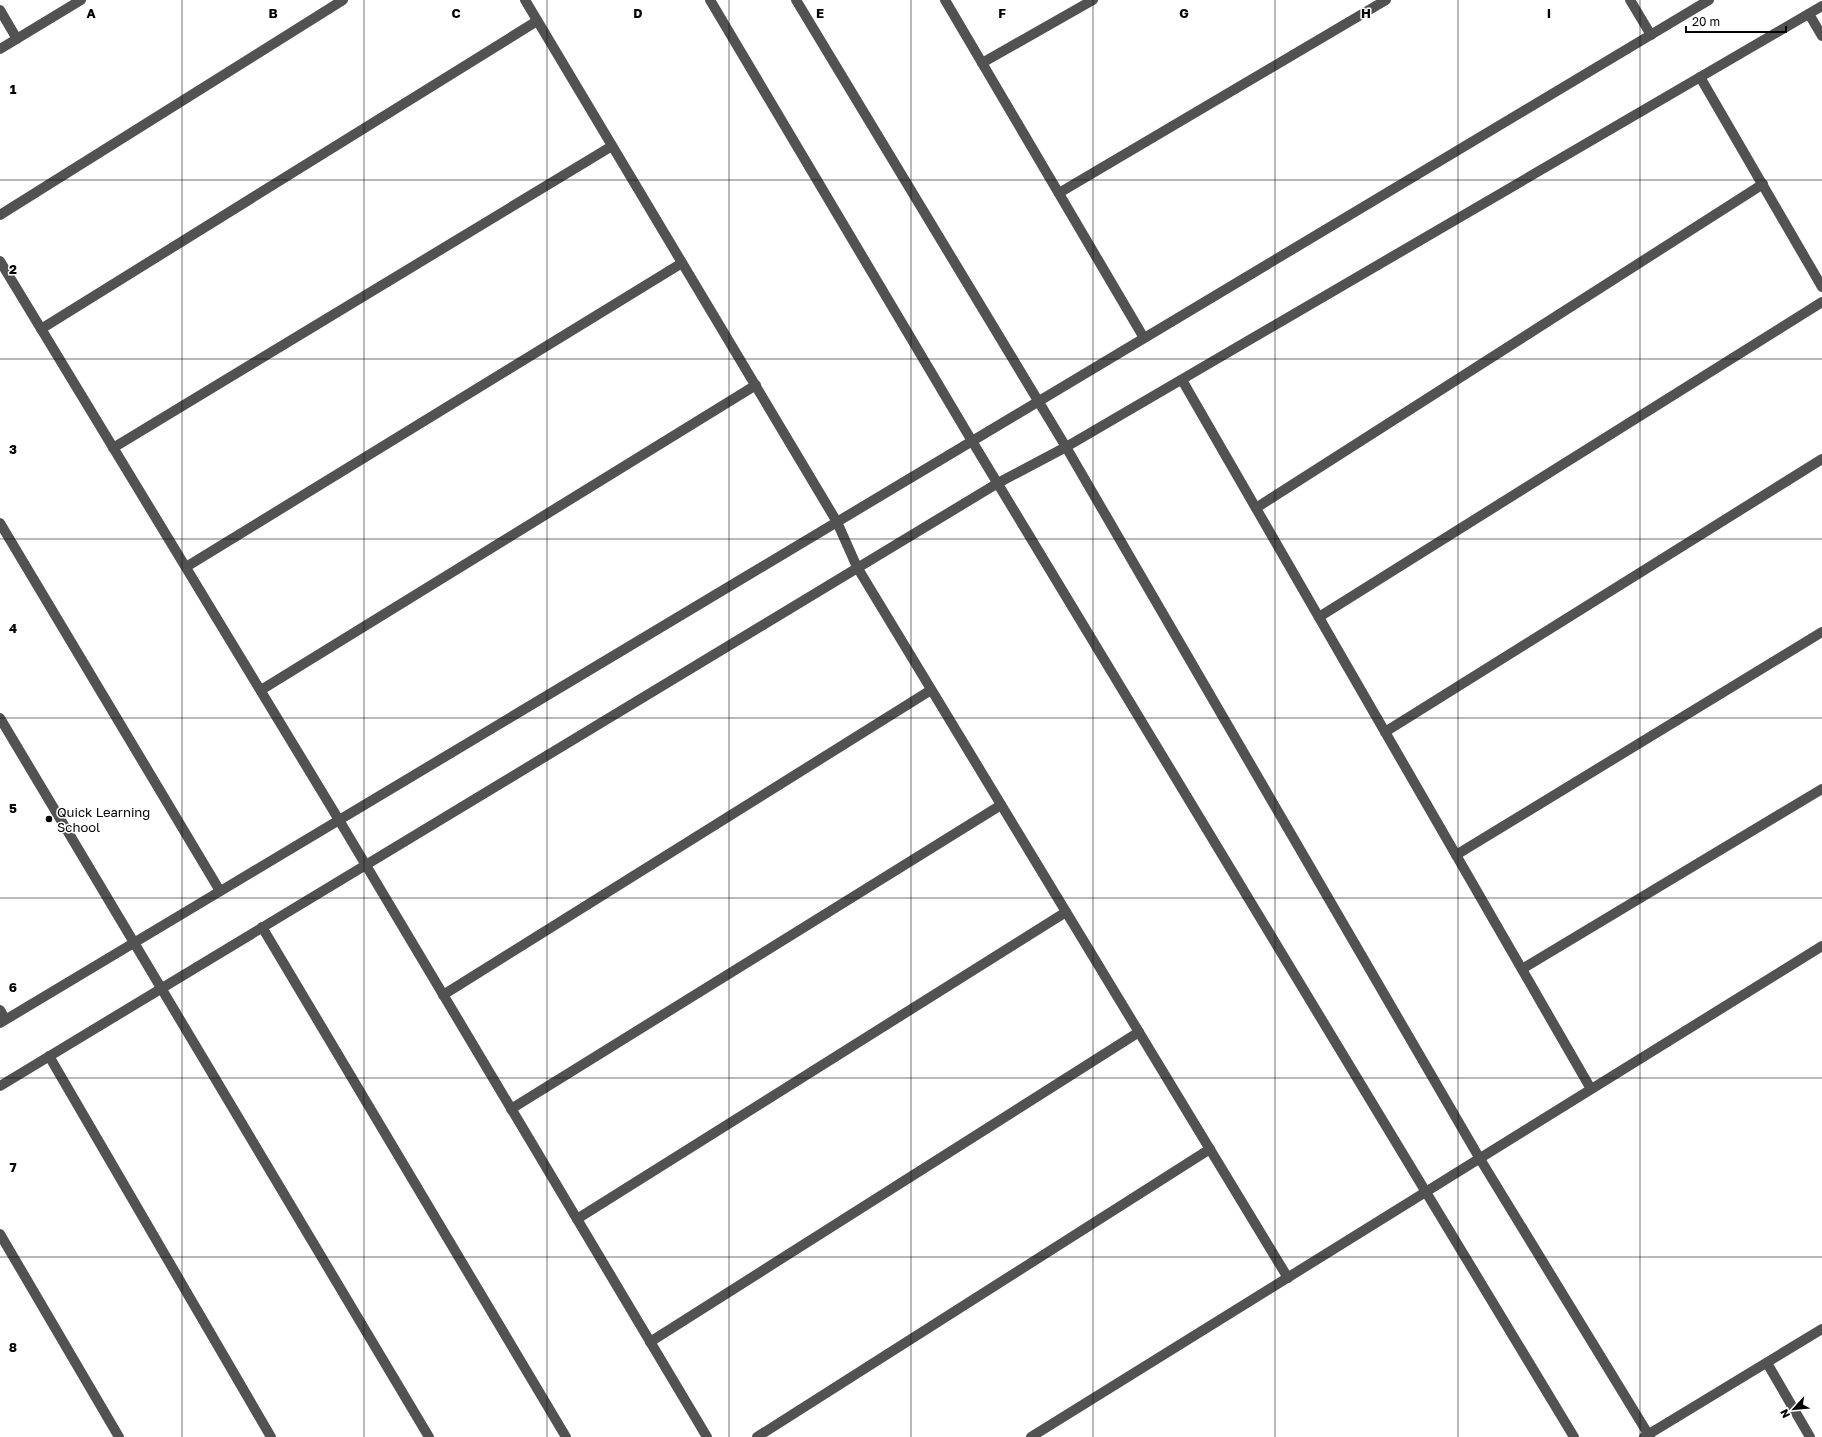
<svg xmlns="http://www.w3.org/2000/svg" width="1822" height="1437" font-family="'Golos Text',sans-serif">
  <rect width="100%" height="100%" fill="#fff"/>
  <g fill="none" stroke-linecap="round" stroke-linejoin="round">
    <g stroke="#525252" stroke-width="10">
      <path d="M525 0 837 522 857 567 1288 1278"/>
      <path d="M710 0 972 441 1574 1437"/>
      <path d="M796 0 1066 447 1480 1159 1650 1437"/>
      <path d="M945 0 1144 338"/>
      <path d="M1630 0 1651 35"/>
      <path d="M0 10 17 39"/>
      <path d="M1809 14 1822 36"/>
      <path d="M0 49 81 0"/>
      <path d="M982 63 1093 0"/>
      <path d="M1700 77 1822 287"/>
      <path d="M1059 193 1386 0"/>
      <path d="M0 215 343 0"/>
      <path d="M0 261 339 820 707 1437"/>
      <path d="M41 329 537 21"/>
      <path d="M1182 380 1591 1089"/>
      <path d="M113 448 612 146"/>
      <path d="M1256 508 1763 184"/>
      <path d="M0 523 220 891"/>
      <path d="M186 567 682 263"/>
      <path d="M1319 617 1822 302"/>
      <path d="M261 690 756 385"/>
      <path d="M0 718 429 1437"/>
      <path d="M1385 732 1822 459"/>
      <path d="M1456 855 1822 632"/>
      <path d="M262 927 566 1437"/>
      <path d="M1522 969 1822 789"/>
      <path d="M443 995 931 690"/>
      <path d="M0 1010 5 1019"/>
      <path d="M0 1023 1709 0"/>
      <path d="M49 1056 271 1437"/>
      <path d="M0 1086 998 483 1066 447 1822 6"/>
      <path d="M511 1109 1001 805"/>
      <path d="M577 1219 1066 912"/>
      <path d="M0 1234 119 1437"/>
      <path d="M650 1342 1139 1032"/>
      <path d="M1767 1363 1810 1437"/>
      <path d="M757 1437 1210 1149"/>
      <path d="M1031 1437 1822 946"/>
      <path d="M1644 1437 1822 1329"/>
    </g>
  </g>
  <path fill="none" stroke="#000" stroke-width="1" stroke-opacity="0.55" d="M182 0V1437M364 0V1437M547 0V1437M729 0V1437M911 0V1437M1093 0V1437M1275 0V1437M1458 0V1437M1640 0V1437M0 180H1822M0 359H1822M0 539H1822M0 718H1822M0 898H1822M0 1078H1822M0 1257H1822"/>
  <circle fill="#000" stroke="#fff" stroke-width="1.5" cx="49" cy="819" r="4"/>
  <g text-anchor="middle" stroke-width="3" stroke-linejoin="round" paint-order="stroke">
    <g font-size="13" fill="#000" stroke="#fff" text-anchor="start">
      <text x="57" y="817">Quick Learning<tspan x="57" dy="15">School</tspan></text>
    </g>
  </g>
  <g font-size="13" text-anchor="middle" font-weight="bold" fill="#000" stroke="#fff" stroke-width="3" stroke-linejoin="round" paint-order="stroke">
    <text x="91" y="18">A</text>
    <text x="273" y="18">B</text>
    <text x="456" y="18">C</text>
    <text x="638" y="18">D</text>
    <text x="820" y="18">E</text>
    <text x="1002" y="18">F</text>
    <text x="1184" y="18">G</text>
    <text x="1366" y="18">H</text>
    <text x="1549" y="18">I</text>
    <text x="13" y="94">1</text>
    <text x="13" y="274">2</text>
    <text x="13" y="454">3</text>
    <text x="13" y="633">4</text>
    <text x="13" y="813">5</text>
    <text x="13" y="992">6</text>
    <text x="13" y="1172">7</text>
    <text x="13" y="1352">8</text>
  </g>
  <g transform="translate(1794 1409) rotate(243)" stroke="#ffffff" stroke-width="3" paint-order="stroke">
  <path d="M0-3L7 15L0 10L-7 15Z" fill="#000000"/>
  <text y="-6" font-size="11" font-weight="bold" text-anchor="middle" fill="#000000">N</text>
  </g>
  <path d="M1686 26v6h100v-6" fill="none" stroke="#000000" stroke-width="2"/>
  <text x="1692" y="26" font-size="12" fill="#000000" stroke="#ffffff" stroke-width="3" paint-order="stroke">20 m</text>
</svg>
